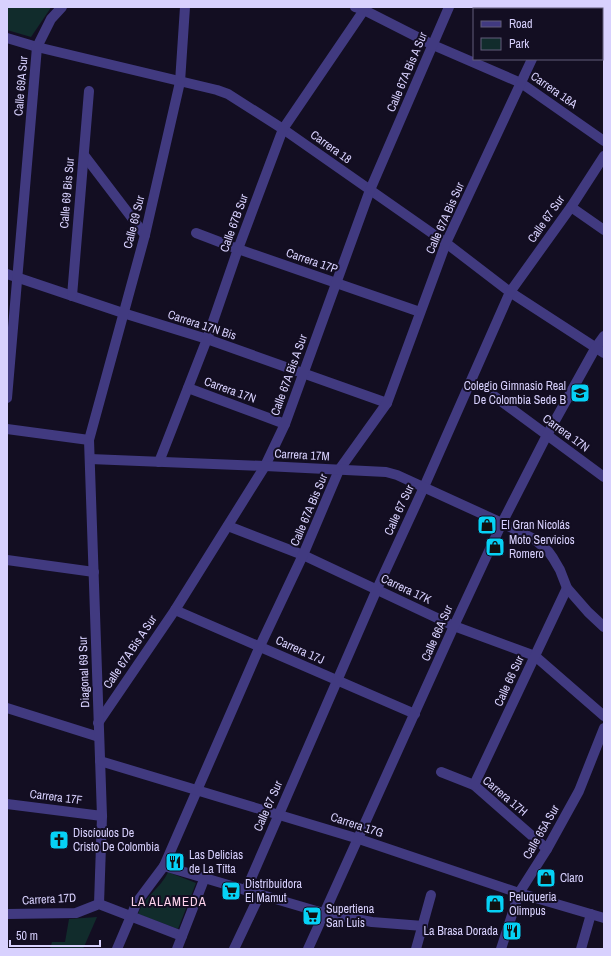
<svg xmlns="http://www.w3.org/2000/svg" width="611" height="956" font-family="'Archivo Narrow',sans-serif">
  <rect width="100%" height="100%" fill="#130e22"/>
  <g fill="#112c2c">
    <path d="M7 7H50V9L31 37 7 30Z"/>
    <path d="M168 872 196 883 178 929 138 914C144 897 161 888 168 872Z"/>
    <path d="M97 917 83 949H50L52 942H65L69 919Z"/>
  </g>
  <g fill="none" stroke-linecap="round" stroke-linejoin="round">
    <g stroke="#413a80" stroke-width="10">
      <path d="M355 7 364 10 433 45 521 83 604 141"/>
      <path d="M517 7 521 9"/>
      <path d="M554 9 555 7"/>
      <path d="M7 38 37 47 217 90 228 94 283 129 446 243 510 292 604 353"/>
      <path d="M602 44 604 45"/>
      <path d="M84 155 145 235"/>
      <path d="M571 207 604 230"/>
      <path d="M196 233 238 249 420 312"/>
      <path d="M7 274 123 313 207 339 387 403"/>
      <path d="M72 296 89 91"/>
      <path d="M188 388 285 424"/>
      <path d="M494 396 604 477"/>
      <path d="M7 398 37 47 51 19 62 7"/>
      <path d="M89 440 145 235 180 82 185 7"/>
      <path d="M159 462 207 339 238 249 283 129 364 10"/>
      <path d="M228 526 303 555 454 626 535 656 604 716"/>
      <path d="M7 560 94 572"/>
      <path d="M175 610 415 714"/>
      <path d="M7 708 99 737"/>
      <path d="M98 723 175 610 265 466 285 424 370 190 449 7"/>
      <path d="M441 772 474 785 547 849"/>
      <path d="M474 785 567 588"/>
      <path d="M164 866 323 913 372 922 423 926"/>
      <path d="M246 890 377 589 424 487 510 292 571 207 604 156"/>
      <path d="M99 904 102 816"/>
      <path d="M7 914 76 913 99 904 182 936"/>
      <path d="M117 949 137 902 164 866 260 646 303 555 339 470 387 403 446 243 532 59"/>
      <path d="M177 949 205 877"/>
      <path d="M234 949 260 894"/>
      <path d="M308 949 454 626 502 523 547 435 596 347 604 336"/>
      <path d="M416 949 431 895"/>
      <path d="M501 949 519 893 547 849 579 791 604 728"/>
      <path d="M581 949 591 914"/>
    </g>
    <g stroke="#413a80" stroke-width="10">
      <path d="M7 429 89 440 102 816 7 804"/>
      <path d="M90 459 265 466 386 472 397 475 502 523 534 539 548 551 553 558 560 570 567 588 588 612 604 627"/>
      <path d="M100 761 359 839 519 893 604 918"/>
    </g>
  </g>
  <defs>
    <g id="school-square" transform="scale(1)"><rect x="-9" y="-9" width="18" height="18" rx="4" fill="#06d1f5" stroke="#130e22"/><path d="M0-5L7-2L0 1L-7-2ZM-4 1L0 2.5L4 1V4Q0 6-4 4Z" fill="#111"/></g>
    <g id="shop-square" transform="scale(1)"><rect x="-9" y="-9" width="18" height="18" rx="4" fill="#06d1f5" stroke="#130e22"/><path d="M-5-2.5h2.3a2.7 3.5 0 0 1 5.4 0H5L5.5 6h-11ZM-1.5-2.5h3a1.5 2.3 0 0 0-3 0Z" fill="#111"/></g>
    <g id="church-square" transform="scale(1)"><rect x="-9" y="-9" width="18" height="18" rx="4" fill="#06d1f5" stroke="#130e22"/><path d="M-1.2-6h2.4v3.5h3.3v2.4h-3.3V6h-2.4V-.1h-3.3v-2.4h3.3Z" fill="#111"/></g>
    <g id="restaurant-square" transform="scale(1)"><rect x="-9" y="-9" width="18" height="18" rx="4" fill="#06d1f5" stroke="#130e22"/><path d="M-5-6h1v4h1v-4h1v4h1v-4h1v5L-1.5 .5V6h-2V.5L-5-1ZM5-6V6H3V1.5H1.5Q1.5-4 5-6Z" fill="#111"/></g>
    <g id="supermarket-square" transform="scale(1)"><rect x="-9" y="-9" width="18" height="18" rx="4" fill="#06d1f5" stroke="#130e22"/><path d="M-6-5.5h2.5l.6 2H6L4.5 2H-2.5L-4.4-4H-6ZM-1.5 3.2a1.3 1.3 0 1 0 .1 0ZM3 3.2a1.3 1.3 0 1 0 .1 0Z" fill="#111"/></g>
  </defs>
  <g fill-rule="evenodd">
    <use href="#school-square" x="580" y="393"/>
    <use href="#shop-square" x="487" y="525"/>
    <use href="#shop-square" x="495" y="547"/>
    <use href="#church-square" x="59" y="840"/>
    <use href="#restaurant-square" x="175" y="862"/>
    <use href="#shop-square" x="546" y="878"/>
    <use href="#supermarket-square" x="231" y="891"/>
    <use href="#shop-square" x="495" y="904"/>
    <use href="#supermarket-square" x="312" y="916"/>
    <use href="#restaurant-square" x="512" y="931"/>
  </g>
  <g text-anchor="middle" stroke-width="4" stroke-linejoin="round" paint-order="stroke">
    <g font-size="12" fill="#d8d1fe" stroke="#130e22">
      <text transform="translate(407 72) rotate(-67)" y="4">Calle 67A Bis A Sur</text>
      <text transform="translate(21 86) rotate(-85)" y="4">Calle 69A Sur</text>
      <text transform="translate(554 90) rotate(35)" y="4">Carrera 18A</text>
      <text transform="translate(331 147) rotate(36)" y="4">Carrera 18</text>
      <text transform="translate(67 193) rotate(-85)" y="4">Calle 69 Bis Sur</text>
      <text transform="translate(445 218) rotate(-66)" y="4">Calle 67A Bis Sur</text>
      <text transform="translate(546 219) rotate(-55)" y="4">Calle 67 Sur</text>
      <text transform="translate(134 222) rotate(-76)" y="4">Calle 69 Sur</text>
      <text transform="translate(234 223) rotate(-70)" y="4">Calle 67B Sur</text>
      <text transform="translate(312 261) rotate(19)" y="4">Carrera 17P</text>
      <text transform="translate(202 325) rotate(18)" y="4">Carrera 17N Bis</text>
      <text transform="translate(289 375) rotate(-70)" y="4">Calle 67A Bis A Sur</text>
      <text transform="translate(230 390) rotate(20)" y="4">Carrera 17N</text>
      <text transform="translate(566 433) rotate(36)" y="4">Carrera 17N</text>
      <text transform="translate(302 455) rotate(3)" y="4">Carrera 17M</text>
      <text transform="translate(309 510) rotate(-67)" y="4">Calle 67A Bis Sur</text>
      <text transform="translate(399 510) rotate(-65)" y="4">Calle 67 Sur</text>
      <text transform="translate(406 589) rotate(25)" y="4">Carrera 17K</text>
      <text transform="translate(437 633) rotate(-66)" y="4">Calle 66A Sur</text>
      <text transform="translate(300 650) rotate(24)" y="4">Carrera 17J</text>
      <text transform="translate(130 652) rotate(-56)" y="4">Calle 67A Bis A Sur</text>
      <text transform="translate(84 672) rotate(-92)" y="4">Diagonal 69 Sur</text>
      <text transform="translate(509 681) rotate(-65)" y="4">Calle 66 Sur</text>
      <text transform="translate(505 796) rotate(40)" y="4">Carrera 17H</text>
      <text transform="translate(56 797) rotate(7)" y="4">Carrera 17F</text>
      <text transform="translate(268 806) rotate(-66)" y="4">Calle 67 Sur</text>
      <text transform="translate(357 825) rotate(18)" y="4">Carrera 17G</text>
      <text transform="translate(541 832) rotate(-60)" y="4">Calle 65A Sur</text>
      <text transform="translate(49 899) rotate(-3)" y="4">Carrera 17D</text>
    </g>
    <g font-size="12" fill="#d8d1fe" stroke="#130e22" text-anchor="start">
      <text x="566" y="390" text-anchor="end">Colegio Gimnasio Real<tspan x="566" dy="14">De Colombia Sede B</tspan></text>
      <text x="501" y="529">El Gran Nicolás</text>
      <text x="509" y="544">Moto Servicios<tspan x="509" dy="14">Romero</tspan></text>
      <text x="73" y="837">Discíoulos De<tspan x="73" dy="14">Cristo De Colombia</tspan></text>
      <text x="189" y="859">Las Delicias<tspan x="189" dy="14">de La Títta</tspan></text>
      <text x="560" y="882">Claro</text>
      <text x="245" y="888">Distribuidora<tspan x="245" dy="14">El Mamut</tspan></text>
      <text x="509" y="901">Peluqueria<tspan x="509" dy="14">Olimpus</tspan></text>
      <text x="326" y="913">Supertiena<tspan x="326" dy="14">San Luis</tspan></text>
      <text x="498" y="935" text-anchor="end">La Brasa Dorada</text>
    </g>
    <g font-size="13" letter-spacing="1" fill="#fed3ec" stroke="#130e22">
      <text x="169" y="906">LA ALAMEDA</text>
    </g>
  </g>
  <rect width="611" height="956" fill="none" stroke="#d8d1fe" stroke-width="16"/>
  <rect x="473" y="8" width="130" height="52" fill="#130e22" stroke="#625c7a"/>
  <rect x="481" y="21" width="20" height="6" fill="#413a80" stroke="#625c7a"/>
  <text x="509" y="28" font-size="12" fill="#d8d1fe">Road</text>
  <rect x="481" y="38" width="20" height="12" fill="#112c2c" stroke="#625c7a"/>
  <text x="509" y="48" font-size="12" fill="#d8d1fe">Park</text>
  <path d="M10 940v6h90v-6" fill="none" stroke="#d8d1fe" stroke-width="2"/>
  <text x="16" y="940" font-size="12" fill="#d8d1fe" stroke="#130e22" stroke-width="3" paint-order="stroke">50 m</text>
</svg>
